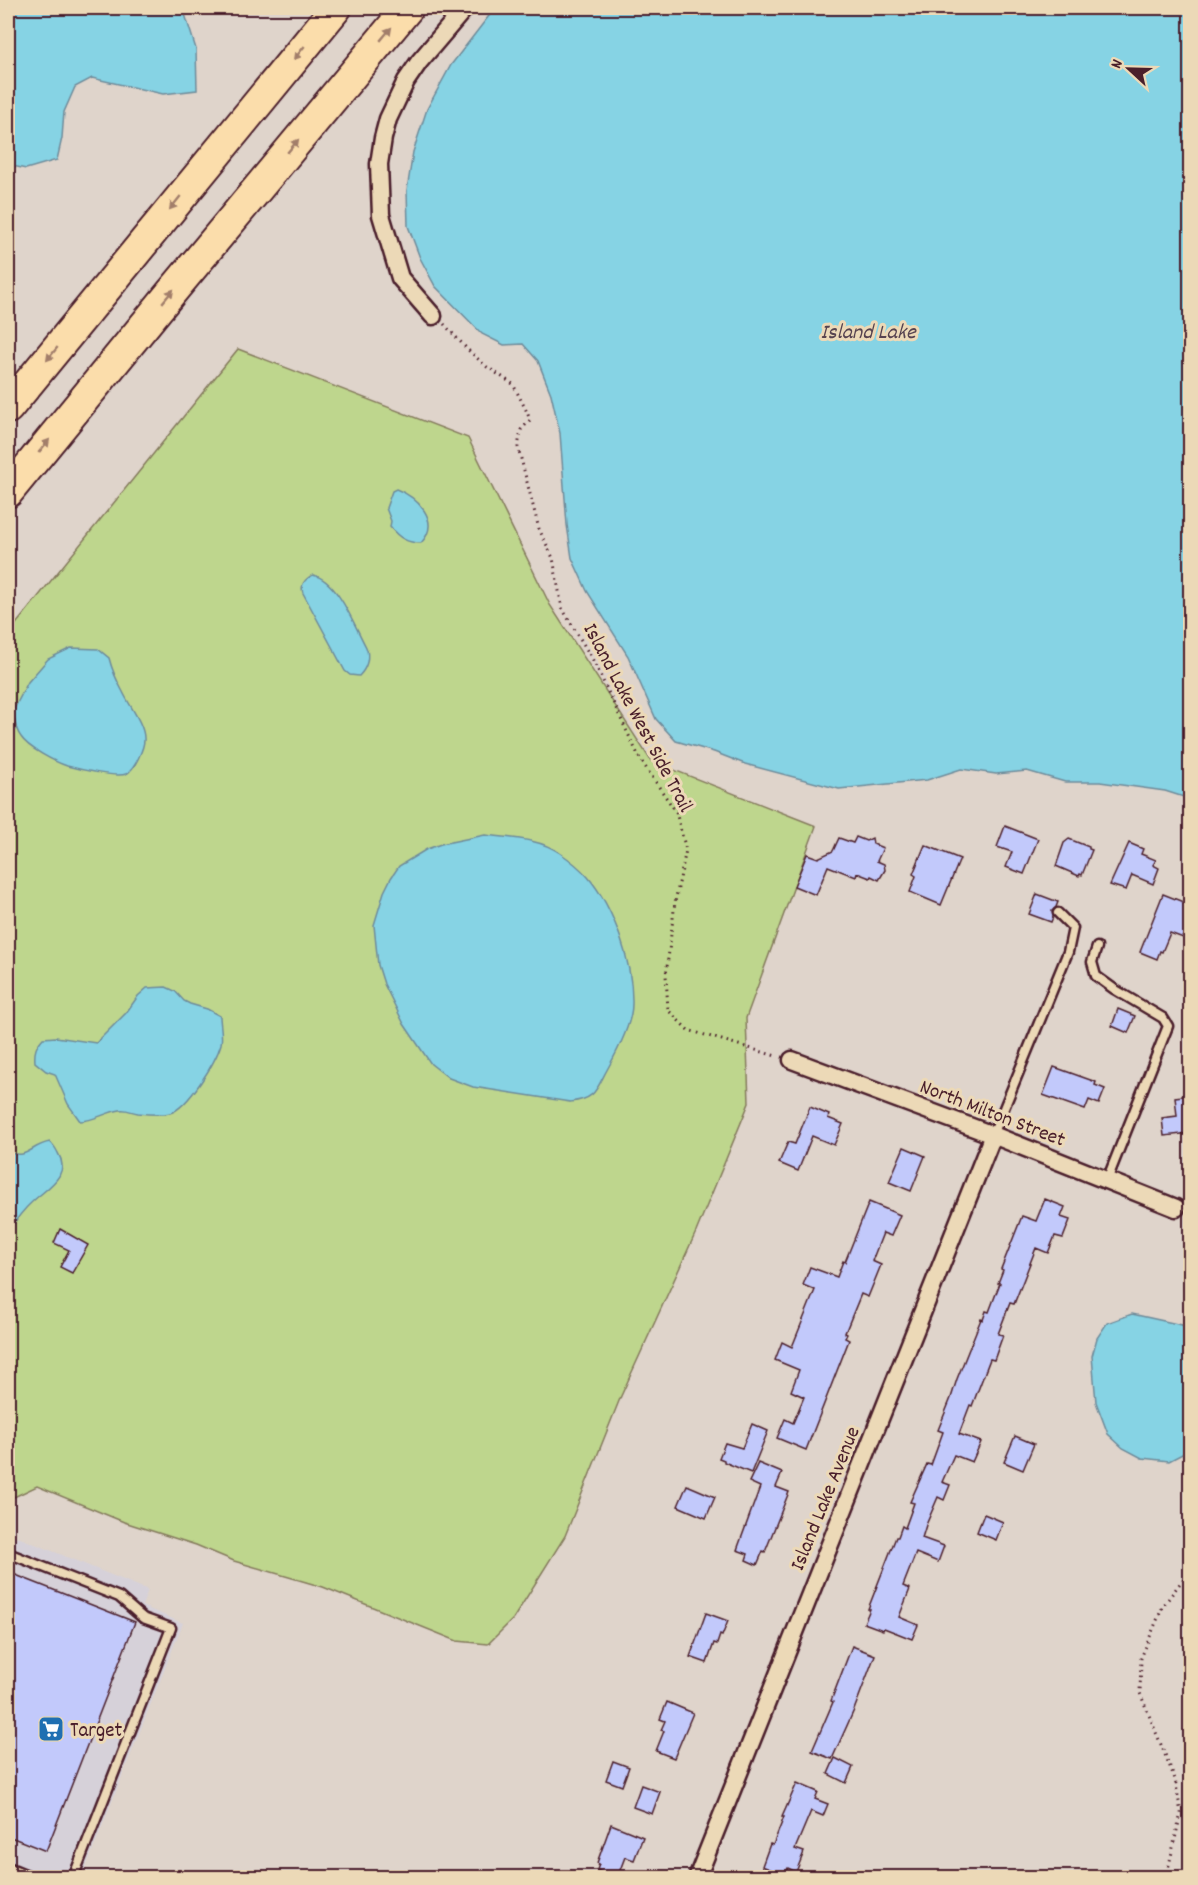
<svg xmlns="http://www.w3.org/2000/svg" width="1198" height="1885" font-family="Dekko,sans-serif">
  <rect width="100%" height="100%" fill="#dfd4cb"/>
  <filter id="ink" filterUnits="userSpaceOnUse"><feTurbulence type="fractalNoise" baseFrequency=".0167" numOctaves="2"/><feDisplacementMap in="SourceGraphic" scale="12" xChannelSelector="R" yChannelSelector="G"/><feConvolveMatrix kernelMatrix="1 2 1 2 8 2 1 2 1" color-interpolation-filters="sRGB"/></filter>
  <g filter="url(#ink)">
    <path fill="#d6d1d9" d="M8 1533 148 1590 142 1606 183 1623 82 1877H8Z"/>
    <path fill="#bed68d" stroke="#847a5c" stroke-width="1.5" d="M238 349 468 438 550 605 651 761 816 826 746 1018 749 1103 696 1232 621 1396 565 1536 513 1619 488 1644 457 1641 323 1587 234 1561 196 1545 124 1522 37 1486 14 1497 8 1486V634Z"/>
    <g fill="#86d3e4" stroke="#6e8b9a" stroke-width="1.5">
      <path d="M8 8H185L184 11 196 49 197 90 163 94 92 78 75 87 64 112 62 138 57 160 26 169 8 165Z"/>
      <path d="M495 8H1018L1030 13 1046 8H1190V799L1165 791 1100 782H1065L1027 771 996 774 961 769 927 780 839 789 745 764 714 752 676 741 656 719 628 656 587 591 572 558 567 525 560 433 551 394 538 361 523 344 504 345 482 334 435 286 420 258 408 226 407 190 413 152 427 109 451 65Z"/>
      <path d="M396 489C417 497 442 521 421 543 407 543 399 538 390 527L391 521 386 508 392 491Z"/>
      <path d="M313 575C338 580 355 627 366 647 370 657 367 668 359 676L350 675 345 671 303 593C300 584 305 579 313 575Z"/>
      <path d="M71 648 98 649 109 658C112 670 117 681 123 692 129 705 144 724 144 738 145 747 134 771 126 774 117 778 78 769 67 766 55 762 28 748 21 737 15 730 15 720 13 711L28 682 48 659Z"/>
      <path d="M485 835C509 838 539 838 560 853 569 859 580 868 588 877 614 908 633 963 632 1004 632 1023 617 1052 608 1068 596 1089 597 1099 570 1102L473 1087 449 1078 431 1064 404 1024 384 984 378 965 374 925 384 892 391 878 399 866 427 849 441 844Z"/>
      <path d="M166 987 175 991 184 1001 190 1004 207 1009 220 1016C220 1024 223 1036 221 1044 216 1061 188 1108 170 1113 161 1115 147 1114 138 1113 131 1112 127 1109 120 1110 106 1112 94 1121 80 1121L68 1104 55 1074 46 1071 35 1062C34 1051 36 1046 43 1038L56 1037 96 1043 126 1013 138 996 147 988Z"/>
      <path d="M50 1142C54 1145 56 1149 58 1153 72 1176 46 1188 32 1202 22 1211 15 1221 8 1232V1152C28 1160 31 1145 50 1142Z"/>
      <path d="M1132 1314 1182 1325 1190 1330V1450L1169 1461 1142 1458 1123 1448 1108 1434 1096 1402 1092 1356 1097 1338 1107 1323Z"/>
    </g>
    <g fill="#c2c9fb" stroke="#4a1f2b" stroke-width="1.5">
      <path d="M1005 826 1038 839 1024 874 1006 867 1012 852 997 847Z"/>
      <path d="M856 837 866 841 872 838 873 844 883 848 877 861 884 864 885 870 879 880 871 876 870 878 857 873 856 877 828 866 816 895 794 886 807 854 818 858 833 851 839 838 853 843Z"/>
      <path d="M1069 839 1089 847V849L1092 850 1082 875 1080 874 1079 876 1056 866 1064 843Z"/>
      <path d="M1129 843 1143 849 1141 854 1156 860 1153 865 1159 868 1153 884 1132 875 1126 890 1110 885Z"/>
      <path d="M925 845 960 859 941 905 910 892 916 876 913 874Z"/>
      <path d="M1037 894 1058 902 1056 907 1052 911 1053 917 1051 922 1029 914Z"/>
      <path d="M1163 894 1183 902 1191 899V941L1170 933 1162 952 1160 951 1157 959 1140 952Z"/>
      <path d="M1118 1009 1135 1016 1128 1033 1112 1026Z"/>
      <path d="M1054 1067 1096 1082 1095 1085 1105 1089 1099 1104 1089 1100 1085 1110 1043 1095Z"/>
      <path d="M1191 1095V1133L1164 1136 1162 1118 1177 1116 1175 1097Z"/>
      <path d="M810 1107 829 1115 828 1118 843 1124 834 1145 812 1136 798 1171 779 1163 788 1142 795 1144Z"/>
      <path d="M904 1147 925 1156 911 1191 889 1182Z"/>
      <path d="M1045 1199 1065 1207 1061 1217 1070 1220 1063 1238 1055 1236 1048 1253 1036 1248 1014 1304 1010 1303 998 1334 1003 1335 994 1360 990 1359 972 1406 970 1405 959 1434 981 1442 972 1462 954 1455 942 1482 950 1485 944 1500 938 1497 926 1525 922 1538 944 1546 938 1562 916 1553 903 1586 910 1589 899 1617 918 1625 912 1639 884 1628 883 1630 864 1623 870 1609H868L896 1537H898L902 1526 905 1528 914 1503 910 1502 927 1464 931 1465 943 1432 938 1430 951 1398 957 1379 981 1319 983 1320 986 1311 989 1312 1000 1283H998L1003 1270 1001 1269 1022 1216 1036 1221Z"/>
      <path d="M869 1202 900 1215 891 1236 883 1233 872 1261 881 1265 868 1297 861 1294 845 1333 847 1334 845 1338 849 1340 806 1450 777 1438 785 1419 793 1423 804 1397 791 1391 799 1370 775 1360 782 1342 792 1347 815 1290 803 1285 810 1267 837 1277 843 1261 845 1262Z"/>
      <path d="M60 1229 88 1245 72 1273 60 1267 69 1250 54 1243Z"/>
      <path d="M752 1424 768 1431 751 1473 724 1462V1460L719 1458 725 1443 742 1448Z"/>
      <path d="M1015 1436 1034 1444 1023 1470 1004 1462Z"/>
      <path d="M758 1463 782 1473 776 1487 789 1492 765 1552 763 1551 757 1565 746 1560 748 1554 737 1550 760 1487 749 1482Z"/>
      <path d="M687 1485 715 1497 706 1518 678 1506Z"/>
      <path d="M984 1514 1003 1522 996 1540 977 1532Z"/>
      <path d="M8 1572 135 1622 46 1851 8 1836Z"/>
      <path d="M706 1613 728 1621 722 1636 720 1635 717 1644 714 1643 707 1663 690 1657Z"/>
      <path d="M852 1646 875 1655 854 1710 832 1759 812 1751 833 1702 831 1701Z"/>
      <path d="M667 1702 693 1713 674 1758 656 1751 664 1731 661 1730 665 1721 660 1719Z"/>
      <path d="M835 1758 853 1767 846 1783 828 1774Z"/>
      <path d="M613 1761 629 1767 622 1786 606 1780Z"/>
      <path d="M797 1783 818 1792 815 1799 828 1804 823 1816 811 1811 795 1849 804 1852 796 1872 788 1868 785 1875 762 1866 770 1844 773 1845 784 1817H782Z"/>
      <path d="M641 1785 660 1792 652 1814 633 1807Z"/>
      <path d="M611 1824 643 1837 634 1860 625 1857 617 1878 597 1870 599 1864 597 1863Z"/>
    </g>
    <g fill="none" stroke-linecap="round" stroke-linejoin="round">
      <g stroke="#4a1f2b" stroke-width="13">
        <g id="lane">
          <path d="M1097 947 1092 962 1096 976 1114 989 1163 1018 1168 1026 1107 1180"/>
          <path d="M993 1135 1068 952 1073 928 1058 913"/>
          <path d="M8 1553 119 1597 143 1618 171 1628 73 1878"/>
          <path d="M8 1867 35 1878"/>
        </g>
      </g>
      <g stroke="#4a1f2b" stroke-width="21">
        <g id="street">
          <path d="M433 316 400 278 381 215 379 164 383 138 388 119 406 81 419 62 465 8"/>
          <path d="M792 1060 993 1135 1176 1208"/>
          <path d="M697 1878 993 1135"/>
        </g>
      </g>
      <g stroke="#4a1f2b" stroke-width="34">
        <g id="highway">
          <path d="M8 408 336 8"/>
          <path d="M8 492 170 294 408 8"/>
        </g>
      </g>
      <g stroke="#4a1f2b" stroke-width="3" stroke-dasharray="1.5 4.5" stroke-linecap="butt">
        <path d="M444 324 468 350 487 367 513 384 527 412 530 420 521 430 518 447 539 529 553 558 562 608 594 662 640 759 676 812 686 850 675 902 666 975 668 1010 688 1030 776 1056"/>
        <path d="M1166 1878 1181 1813 1175 1779 1140 1693 1141 1658 1163 1606 1190 1570"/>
      </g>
      <use href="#lane" stroke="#ecd9b7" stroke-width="8"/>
      <use href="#street" stroke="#ecd9b7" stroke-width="16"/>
      <use href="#highway" stroke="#fbddab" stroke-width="30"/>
    </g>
    <defs><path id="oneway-solid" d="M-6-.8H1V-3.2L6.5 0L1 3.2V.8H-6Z" transform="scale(1.5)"/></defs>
    <g fill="#a27e6b">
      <use href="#oneway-solid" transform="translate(386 34) rotate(-50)"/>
      <use href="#oneway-solid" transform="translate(299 53) rotate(129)"/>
      <use href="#oneway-solid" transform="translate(293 146) rotate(-50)"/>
      <use href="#oneway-solid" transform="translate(175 203) rotate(129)"/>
      <use href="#oneway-solid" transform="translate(168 296) rotate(-50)"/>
      <use href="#oneway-solid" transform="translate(52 354) rotate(129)"/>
      <use href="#oneway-solid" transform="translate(44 446) rotate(-51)"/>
    </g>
  </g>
  <defs>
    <g id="supermarket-square" transform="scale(1.35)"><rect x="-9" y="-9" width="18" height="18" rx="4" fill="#1f6fb2" stroke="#ecd9b7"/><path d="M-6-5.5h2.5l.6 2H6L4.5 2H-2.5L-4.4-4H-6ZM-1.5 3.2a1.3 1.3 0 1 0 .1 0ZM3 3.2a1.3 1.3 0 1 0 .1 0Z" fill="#fff"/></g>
  </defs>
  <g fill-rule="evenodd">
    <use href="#supermarket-square" x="51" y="1729"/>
  </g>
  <g text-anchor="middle" stroke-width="6" stroke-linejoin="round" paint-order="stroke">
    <g font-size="21" fill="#4a1f2b" stroke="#ecd9b7">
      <text transform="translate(639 717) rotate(62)" y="7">Island Lake West Side Trail</text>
      <text transform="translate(993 1112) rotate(21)" y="7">North Milton Street</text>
      <text transform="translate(824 1498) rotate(-68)" y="7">Island Lake Avenue</text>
    </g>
    <g font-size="21" fill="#4a1f2b" stroke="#ecd9b7" text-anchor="start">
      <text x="70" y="1736">Target</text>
    </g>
    <g font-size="22" font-style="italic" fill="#564350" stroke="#ecd9b7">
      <text x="868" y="338">Island Lake</text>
    </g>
  </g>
  <rect width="1198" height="1885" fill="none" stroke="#ecd9b7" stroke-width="30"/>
  <rect x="15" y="15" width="1168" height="1855" fill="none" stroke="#4a1f2b" stroke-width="2" filter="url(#ink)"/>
  <g transform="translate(1129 69) rotate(292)" stroke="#ecd9b7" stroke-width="4.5" paint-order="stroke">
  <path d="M0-4.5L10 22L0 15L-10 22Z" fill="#4a1f2b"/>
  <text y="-9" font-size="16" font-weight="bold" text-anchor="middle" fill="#4a1f2b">N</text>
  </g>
</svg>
